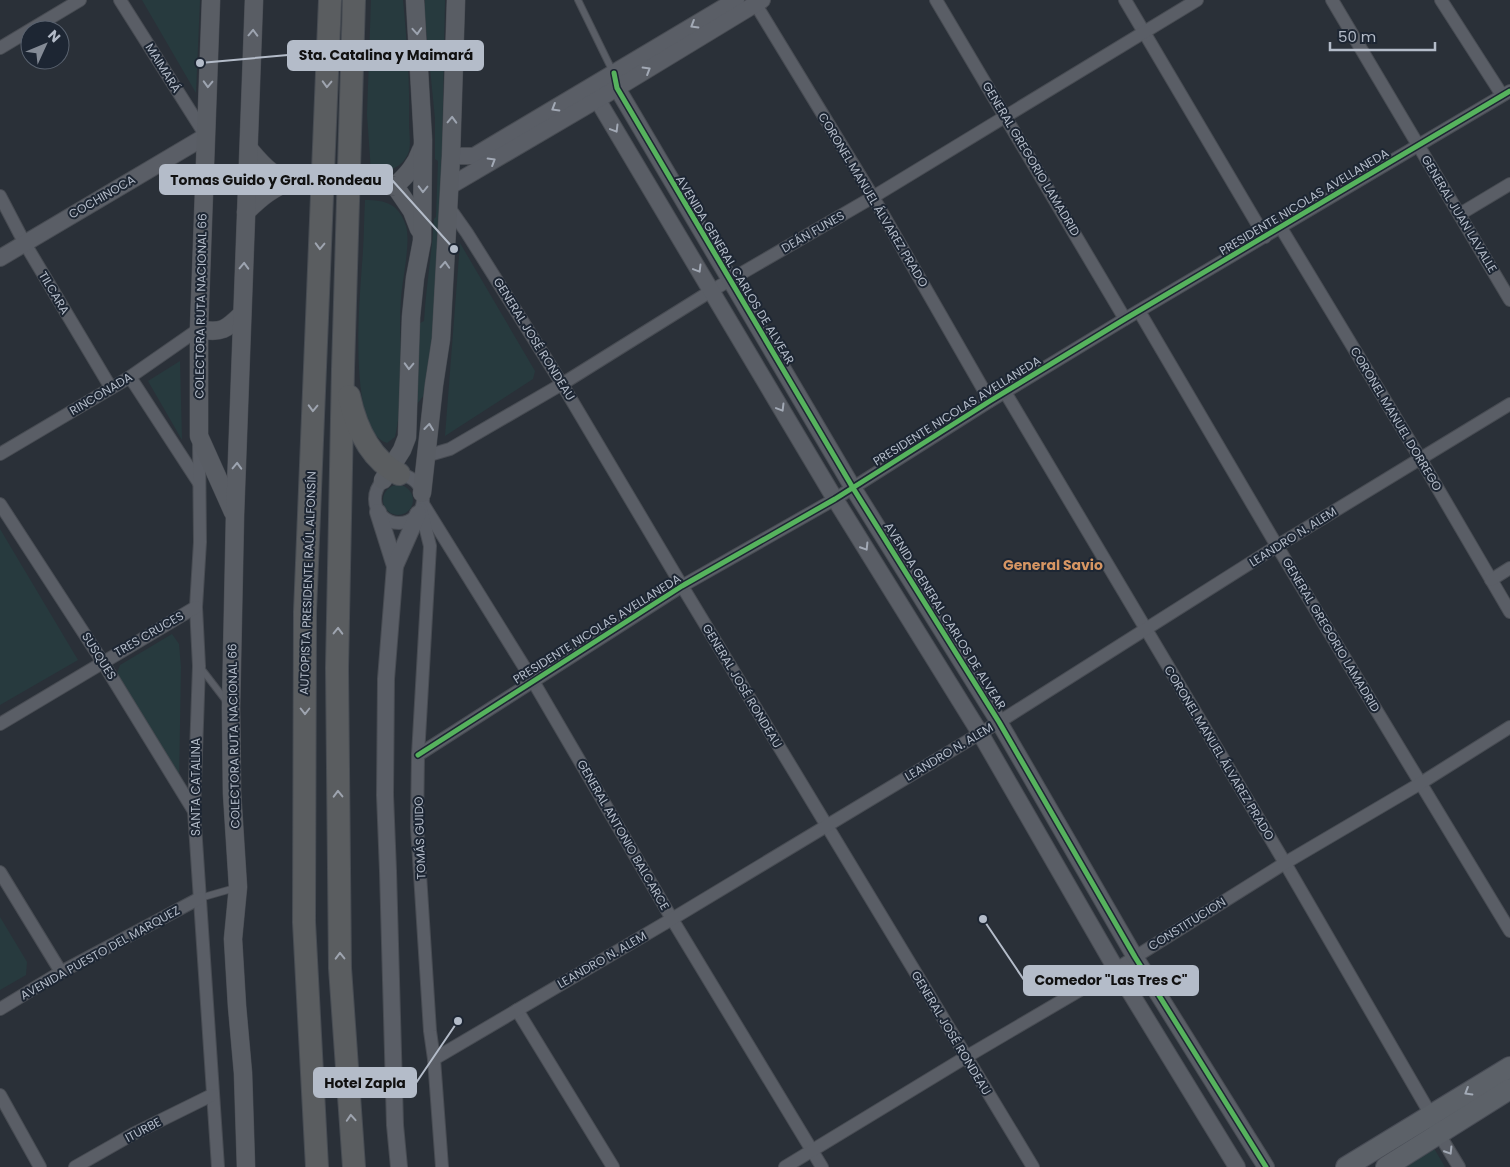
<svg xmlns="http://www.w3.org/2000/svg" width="1510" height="1167" font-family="Poppins,sans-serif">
  <rect width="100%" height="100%" fill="#2a3038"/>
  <g fill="#273a3e">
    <path d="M142 0H200L196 93Z"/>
    <path d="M371 0H403C407 41 410 83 409 124 409 132 411 143 409 151 403 169 387 172 371 172L367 114Z"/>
    <path d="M425 0H445L442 154 434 337 424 395 417 404 418 324 424 321C426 287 432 253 434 219L436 217 438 161 435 159V119L424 8Z"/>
    <path d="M365 200C386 200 399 204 406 226 411 242 402 281 401 299 398 331 403 363 401 395 400 409 398 423 395 437L387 443C345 430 361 286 363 250 364 234 364 217 365 200Z"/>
    <path d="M460 243 535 371 533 379 445 436Z"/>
    <path d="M180 361 182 440 148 381Z"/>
    <circle cx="398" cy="500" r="15"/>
    <path d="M0 529 78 660 0 705Z"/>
    <path d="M172 634 179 644 181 667 179 781 117 673 120 665Z"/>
    <path d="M0 917 27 962 26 975 0 990Z"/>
    <path d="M1426 1149 1435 1150 1445 1167H1396Z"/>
  </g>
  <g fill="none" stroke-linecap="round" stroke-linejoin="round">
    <g stroke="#484c53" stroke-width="8">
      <g id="service">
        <path d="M578 0 613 72"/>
        <path d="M200 667 227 702"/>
        <path d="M200 898 235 888"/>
      </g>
    </g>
    <g stroke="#484c53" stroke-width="14">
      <g id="minor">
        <path d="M120 0 206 136"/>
        <path d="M753 0 873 197 990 401"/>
        <path d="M936 0 1125 319"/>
        <path d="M1125 0 1265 237"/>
        <path d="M1332 0 1510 300"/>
        <path d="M1441 0 1502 95"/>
        <path d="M0 48 80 0"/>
        <path d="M0 196 24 242 111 388"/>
        <path d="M448 206 467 233 562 384 682 586 1033 1167"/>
        <path d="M1460 214 1510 184"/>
        <path d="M1281 228 1420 458 1510 612"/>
        <path d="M1139 311 1277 546 1510 931"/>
        <path d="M130 377 199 483"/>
        <path d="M1005 392 1285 863 1431 1115 1439 1134 1459 1167"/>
        <path d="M199 441 200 542 196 607 199 666 194 811 218 1167"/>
        <path d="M0 454 130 377 199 329"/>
        <path d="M426 456 450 449 562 384 711 291 873 197 1197 0"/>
        <circle cx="399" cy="499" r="24"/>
        <path d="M0 504 102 661 194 811"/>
        <path d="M423 504 533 681 672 919 822 1167"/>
        <path d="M421 509 430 546 418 755 417 827 430 1031 434 1059 442 1167"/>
        <path d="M1491 580 1510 568"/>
        <path d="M0 724 196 607"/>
        <path d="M418 755 682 586 835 499 990 401 1125 319 1510 91"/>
        <path d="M0 872 61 972"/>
        <path d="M0 1009 61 972 200 898"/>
        <path d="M517 1010 613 1167"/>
        <path d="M434 1059 672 919 999 722 1277 546 1510 404"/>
        <path d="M0 1095 40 1167"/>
        <path d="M75 1167 133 1134 212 1095"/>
        <path d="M785 1167 966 1057 1116 969 1285 863 1421 783 1510 727"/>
      </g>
    </g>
    <g stroke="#484c53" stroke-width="18">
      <g id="tertiary">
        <path d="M614 73 617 88 853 488 999 722 1135 957 1266 1167"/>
        <path d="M591 87 597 99 835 499 980 733 1116 969 1237 1167"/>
        <path d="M451 156H474L736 0"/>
        <path d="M450 186 617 88 762 0"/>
        <path d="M0 258 206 136"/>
        <path d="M378 512 395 566"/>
        <path d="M399 1167 395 1125 388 871 385 795 386 679 395 566 418 514"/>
      </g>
    </g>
    <g stroke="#484c53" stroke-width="19">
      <g id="secondary">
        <path d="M211 0 199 329V436L233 512"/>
        <path d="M249 149C265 168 273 178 299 181"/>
        <path d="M246 212C261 197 272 188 293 180"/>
        <path d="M419 229 412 211 395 186C407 175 416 165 421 150"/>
        <path d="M199 329C221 334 227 329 242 314"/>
        <path d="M383 480 402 450 407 437 411 317 415 278 422 241 423 140 415 0"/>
        <path d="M422 493 434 385 441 339 451 156 456 0"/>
        <path d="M246 1167 243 1073 237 1006 233 939 238 887 232 793 231 708 235 515 254 0"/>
      </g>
    </g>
    <g stroke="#484c55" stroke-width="22">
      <g id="primary">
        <path d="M1346 1167 1510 1067"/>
        <path d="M1386 1167 1510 1089"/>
      </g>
    </g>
    <g stroke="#474c53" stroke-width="24">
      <g id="motorway">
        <path d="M354 0 343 369 337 668 340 968 354 1167"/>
        <path d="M349 396C356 428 370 459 399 474"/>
        <path d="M317 1167 304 922 305 612 330 0"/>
      </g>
    </g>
    <use href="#service" stroke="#5a5e66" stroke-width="6"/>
    <use href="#minor" stroke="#5a5e66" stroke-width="12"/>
    <use href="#tertiary" stroke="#5a5e66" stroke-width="16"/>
    <use href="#secondary" stroke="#595d64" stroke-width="18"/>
    <use href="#primary" stroke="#5c6168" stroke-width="20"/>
    <use href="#motorway" stroke="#5a5d60" stroke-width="22"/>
    <g stroke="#484c53" stroke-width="19" stroke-linecap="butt">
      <path id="secondary-bridge" d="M299 181 395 186"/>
    </g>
    <use href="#secondary-bridge" stroke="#595d64" stroke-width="18"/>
    <g stroke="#1d2633" stroke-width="8">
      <g id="cycleway">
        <path d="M614 73 617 88 853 488 999 722 1135 957 1266 1167"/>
        <path d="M418 755 682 586 835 499 990 401 1125 319 1510 91"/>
      </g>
    </g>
    <use href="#cycleway" stroke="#56b35d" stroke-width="5"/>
  </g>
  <defs><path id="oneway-chevron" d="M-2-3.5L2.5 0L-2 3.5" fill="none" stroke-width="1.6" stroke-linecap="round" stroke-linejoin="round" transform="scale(1.25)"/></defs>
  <g stroke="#a2a9b5">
    <use href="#oneway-chevron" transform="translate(694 25) rotate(149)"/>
    <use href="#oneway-chevron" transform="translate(647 70) rotate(-31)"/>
    <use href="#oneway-chevron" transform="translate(555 108) rotate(149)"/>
    <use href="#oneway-chevron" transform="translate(615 129) rotate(59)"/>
    <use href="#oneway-chevron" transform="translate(492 161) rotate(-31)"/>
    <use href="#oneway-chevron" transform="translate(698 269) rotate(59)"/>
    <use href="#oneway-chevron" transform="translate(781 408) rotate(59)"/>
    <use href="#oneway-chevron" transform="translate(865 547) rotate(58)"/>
    <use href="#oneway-chevron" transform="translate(1449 1151) rotate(58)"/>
  </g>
  <g stroke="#9da4b0">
    <use href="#oneway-chevron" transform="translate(417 31) rotate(86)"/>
    <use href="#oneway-chevron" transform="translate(253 33) rotate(-88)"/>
    <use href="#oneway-chevron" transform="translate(208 84) rotate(92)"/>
    <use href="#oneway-chevron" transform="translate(452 120) rotate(-88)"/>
    <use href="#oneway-chevron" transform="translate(423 189) rotate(91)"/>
    <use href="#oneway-chevron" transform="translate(445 265) rotate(-87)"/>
    <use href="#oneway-chevron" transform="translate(244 266) rotate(-88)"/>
    <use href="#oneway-chevron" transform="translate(409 366) rotate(92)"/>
    <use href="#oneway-chevron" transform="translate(429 427) rotate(-84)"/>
    <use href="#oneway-chevron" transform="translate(237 466) rotate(-88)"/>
  </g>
  <g stroke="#9ea4af">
    <use href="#oneway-chevron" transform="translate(327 84) rotate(92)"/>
    <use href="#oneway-chevron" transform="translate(320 246) rotate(92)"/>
    <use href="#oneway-chevron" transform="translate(313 408) rotate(92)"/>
    <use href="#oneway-chevron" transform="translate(338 631) rotate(-89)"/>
    <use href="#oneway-chevron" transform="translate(305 711) rotate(90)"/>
    <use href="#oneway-chevron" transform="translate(338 794) rotate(-91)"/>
    <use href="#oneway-chevron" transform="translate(340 956) rotate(-91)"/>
    <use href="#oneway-chevron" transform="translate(351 1118) rotate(-94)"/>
  </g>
  <use stroke="#a2aab6" href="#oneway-chevron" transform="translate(1468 1092) rotate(149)"/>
  <g text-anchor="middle" stroke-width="4" stroke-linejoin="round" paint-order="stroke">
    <g font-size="12" fill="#b4bcc9" stroke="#1d2633">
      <text transform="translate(163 68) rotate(58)" y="4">MAIMARÁ</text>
      <text transform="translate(1031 159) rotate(59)" y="4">GENERAL GREGORIO LAMADRID</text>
      <text transform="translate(102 197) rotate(-30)" y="4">COCHINOCA</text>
      <text transform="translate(873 200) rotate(59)" y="4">CORONEL MANUEL ÁLVAREZ PRADO</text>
      <text transform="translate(1304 202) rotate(-31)" y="4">PRESIDENTE NICOLAS AVELLANEDA</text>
      <text transform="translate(1459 214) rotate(59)" y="4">GENERAL JUAN LAVALLE</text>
      <text transform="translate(813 232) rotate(-30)" y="4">DEÁN FUNES</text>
      <text transform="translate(735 270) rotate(59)" y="4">AVENIDA GENERAL CARLOS DE ALVEAR</text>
      <text transform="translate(54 293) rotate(59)" y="4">TILCARA</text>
      <text transform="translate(201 306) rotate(-89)" y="4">COLECTORA RUTA NACIONAL 66</text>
      <text transform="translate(534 339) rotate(58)" y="4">GENERAL JOSÉ RONDEAU</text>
      <text transform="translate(101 394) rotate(-31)" y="4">RINCONADA</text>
      <text transform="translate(957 411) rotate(-32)" y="4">PRESIDENTE NICOLAS AVELLANEDA</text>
      <text transform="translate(1396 419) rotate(59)" y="4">CORONEL MANUEL DORREGO</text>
      <text transform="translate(1293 537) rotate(-32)" y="4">LEANDRO N. ALEM</text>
      <text transform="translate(308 583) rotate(-88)" y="4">AUTOPISTA PRESIDENTE RAÚL ALFONSÍN</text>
      <text transform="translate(945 616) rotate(58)" y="4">AVENIDA GENERAL CARLOS DE ALVEAR</text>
      <text transform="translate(597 629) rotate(-32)" y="4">PRESIDENTE NICOLAS AVELLANEDA</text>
      <text transform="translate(149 634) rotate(-30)" y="4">TRES CRUCES</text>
      <text transform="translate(1331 635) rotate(59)" y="4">GENERAL GREGORIO LAMADRID</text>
      <text transform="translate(99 656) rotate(58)" y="4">SUSQUES</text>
      <text transform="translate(742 686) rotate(59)" y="4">GENERAL JOSÉ RONDEAU</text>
      <text transform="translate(234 736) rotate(-91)" y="4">COLECTORA RUTA NACIONAL 66</text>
      <text transform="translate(949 752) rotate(-31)" y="4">LEANDRO N. ALEM</text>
      <text transform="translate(1219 753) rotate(59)" y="4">CORONEL MANUEL ÁLVAREZ PRADO</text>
      <text transform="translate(196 787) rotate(-90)" y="4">SANTA CATALINA</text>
      <text transform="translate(623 835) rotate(60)" y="4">GENERAL ANTONIO BALCARCE</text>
      <text transform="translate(420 838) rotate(-92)" y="4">TOMÁS GUIDO</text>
      <text transform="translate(1187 924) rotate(-32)" y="4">CONSTITUCION</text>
      <text transform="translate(100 953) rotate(-29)" y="4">AVENIDA PUESTO DEL MARQUEZ</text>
      <text transform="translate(602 960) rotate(-30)" y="4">LEANDRO N. ALEM</text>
      <text transform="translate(951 1033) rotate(59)" y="4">GENERAL JOSÉ RONDEAU</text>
      <text transform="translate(143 1130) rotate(-28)" y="4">ITURBE</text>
    </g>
    <g font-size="14" font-weight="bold" fill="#d59563" stroke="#1d2633">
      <text x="1053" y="570">General Savio</text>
    </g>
  </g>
  <path fill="none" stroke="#b4bcc9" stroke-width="2" d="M200 63L288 55M454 249L392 180M983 919L1024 980M458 1021L416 1083"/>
  <g fill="#b4bcc9" stroke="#1d2633" stroke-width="2">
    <circle cx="200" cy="63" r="5"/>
    <circle cx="454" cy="249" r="5"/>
    <circle cx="983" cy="919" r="5"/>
    <circle cx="458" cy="1021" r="5"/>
  </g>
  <g fill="#b4bcc9" stroke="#b4bcc9" stroke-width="2">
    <rect x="288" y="41" width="195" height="29" rx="5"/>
    <rect x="160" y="165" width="232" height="29" rx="5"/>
    <rect x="1024" y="966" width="174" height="29" rx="5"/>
    <rect x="314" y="1068" width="102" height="29" rx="5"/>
  </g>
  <g font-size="14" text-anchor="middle" font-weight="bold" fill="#111">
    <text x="386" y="60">Sta. Catalina y Maimará</text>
    <text x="276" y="185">Tomas Guido y Gral. Rondeau</text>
    <text x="1111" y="985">Comedor "Las Tres C"</text>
    <text x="365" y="1088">Hotel Zapla</text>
  </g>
  <g transform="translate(45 45) rotate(46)"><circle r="24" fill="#1d2633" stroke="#59626f"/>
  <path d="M0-4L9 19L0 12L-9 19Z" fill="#848b96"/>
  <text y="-8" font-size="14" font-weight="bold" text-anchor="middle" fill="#b4bcc9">N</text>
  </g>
  <path d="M1330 42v8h105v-8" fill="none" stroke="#b4bcc9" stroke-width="2.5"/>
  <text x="1338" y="42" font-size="15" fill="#b4bcc9" stroke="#1d2633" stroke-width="4" paint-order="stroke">50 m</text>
</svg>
